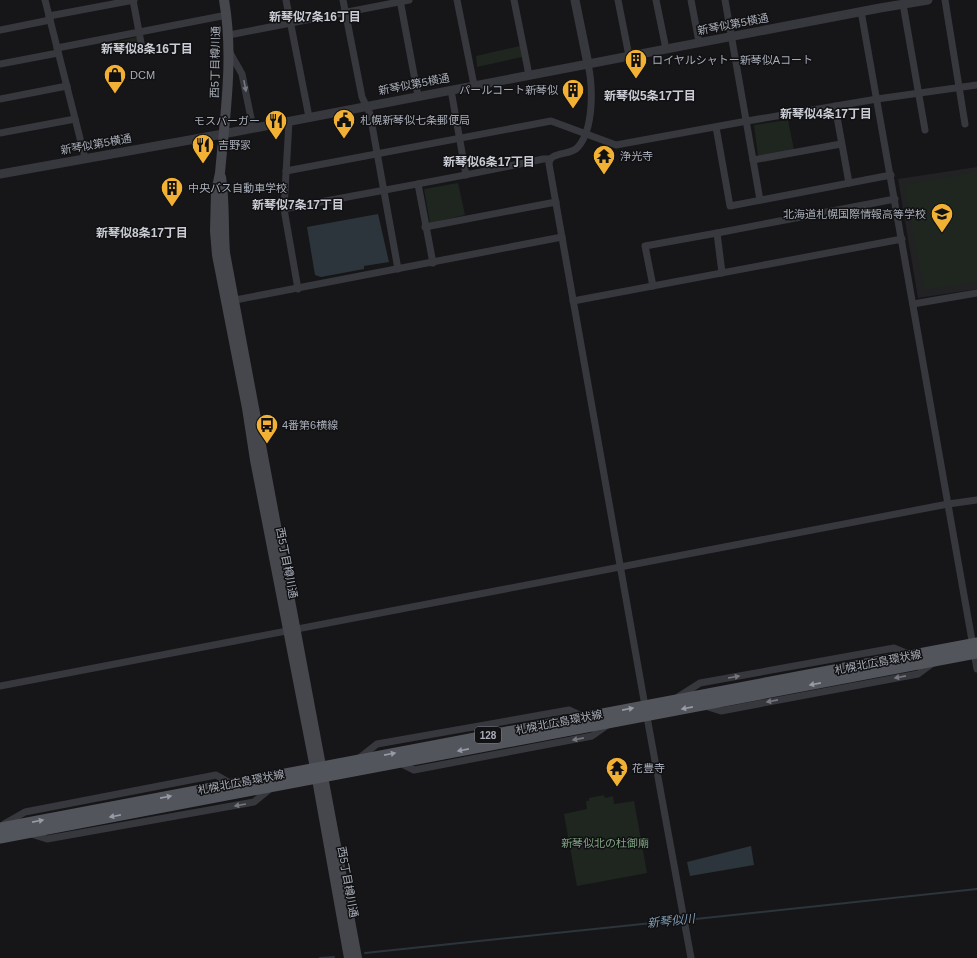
<svg xmlns="http://www.w3.org/2000/svg" width="977" height="958" font-family="Helvetica,'Noto Sans JP',sans-serif">
  <rect width="100%" height="100%" fill="#161618"/>
  <path fill="#222225" d="M977 167V289L918 298 898 179Z"/>
  <g fill="#1e261f">
    <path d="M137 37 140 49 118 54 115 42Z"/>
    <path d="M520 46 522 57 477 67 476 56Z"/>
    <path d="M788 120 794 150 758 156 754 125Z"/>
    <path d="M977 172V282L924 290 904 185Z"/>
    <path d="M458 183 465 215 430 223 424 189Z"/>
    <path d="M604 795 605 798 613 796 614 804 634 801 647 873 577 886 564 814 587 809 586 801H589V798Z"/>
  </g>
  <g fill="#2c353c">
    <path d="M378 214 389 262 364 266V269L321 277 315 275 307 227Z"/>
    <path d="M751 846 754 865 690 876 687 862Z"/>
  </g>
  <g fill="none" stroke-linecap="round" stroke-linejoin="round">
    <g stroke="#2c353c" stroke-width="2">
      <path d="M686 920 977 889"/>
      <path d="M365 953 681 920"/>
      <path d="M320 958 334 957"/>
    </g>
    <g stroke="#37383d" stroke-width="7">
      <path d="M45 0 85 158"/>
      <path d="M133 0 142 48"/>
      <path d="M286 0 309 117"/>
      <path d="M343 0 362 97 370 114 398 269"/>
      <path d="M400 0 418 96"/>
      <path d="M457 0 474 85"/>
      <path d="M514 0 529 75"/>
      <path d="M618 0 629 56"/>
      <path d="M656 0 666 49"/>
      <path d="M691 0 699 42"/>
      <path d="M725 0 760 200"/>
      <path d="M945 0 965 124"/>
      <path d="M903 4 925 130"/>
      <path d="M861 11 977 669"/>
      <path d="M49 16 134 0"/>
      <path d="M0 30 50 20"/>
      <path d="M229 35 409 0"/>
      <path d="M57 48 227 15"/>
      <path d="M229 51 242 74 253 128"/>
      <path d="M0 64 58 53"/>
      <path d="M588 64C593 86 594 129 578 147 571 156 549 151 549 164L645 706 691 958"/>
      <path d="M451 90 466 175"/>
      <path d="M0 99 67 86"/>
      <path d="M835 106 849 183"/>
      <path d="M289 121 284 209 298 289"/>
      <path d="M716 127 730 206 891 175"/>
      <path d="M0 133 75 119"/>
      <path d="M753 160 841 144"/>
      <path d="M286 171 551 121 616 145 747 121 877 99 977 85"/>
      <path d="M418 184 433 263"/>
      <path d="M284 209C370 192 457 178 543 159H550"/>
      <path d="M425 227 556 202"/>
      <path d="M722 273 717 233 895 199"/>
      <path d="M653 286 645 246 717 233"/>
      <path d="M230 301 562 237"/>
      <path d="M573 301 902 239"/>
      <path d="M913 304 977 293"/>
      <path d="M0 686 948 504 977 500"/>
      <path d="M678 697 700 683 894 648 911 655"/>
      <path d="M705 706 721 711 918 674 933 663"/>
      <path d="M358 759 377 744 569 710 584 717"/>
      <path d="M400 763 414 770 592 736 609 724"/>
      <path d="M4 824 25 812 216 775 232 784"/>
      <path d="M31 834 47 839 254 802 271 788"/>
    </g>
    <g stroke="#37383d" stroke-width="9">
      <path d="M575 0 588 64"/>
      <path d="M0 174 223 134 880 8 928 0"/>
    </g>
    <g stroke="#45474d" stroke-width="10">
      <path d="M224 0C234 57 225 115 220 173L216 192 215 231 217 255 247 408 255 460 315 768 349 958"/>
      <path d="M221 177C225 202 223 228 225 253L357 958"/>
    </g>
    <g stroke="#53555c" stroke-width="11">
      <path d="M0 828 977 643"/>
      <path d="M0 838 977 653"/>
    </g>
  </g>
  <defs><path id="oneway-solid" d="M-6-.8H1V-3.2L6.5 0L1 3.2V.8H-6Z"/></defs>
  <g fill="#757881">
    <use href="#oneway-solid" transform="translate(245 86) rotate(79)"/>
    <use href="#oneway-solid" transform="translate(734 677) rotate(-10)"/>
    <use href="#oneway-solid" transform="translate(900 677) rotate(169)"/>
    <use href="#oneway-solid" transform="translate(772 701) rotate(169)"/>
    <use href="#oneway-solid" transform="translate(578 739) rotate(169)"/>
    <use href="#oneway-solid" transform="translate(240 805) rotate(170)"/>
  </g>
  <g fill="#979ba6">
    <use href="#oneway-solid" transform="translate(815 684) rotate(169)"/>
    <use href="#oneway-solid" transform="translate(687 708) rotate(169)"/>
    <use href="#oneway-solid" transform="translate(628 709) rotate(-11)"/>
    <use href="#oneway-solid" transform="translate(463 750) rotate(169)"/>
    <use href="#oneway-solid" transform="translate(390 754) rotate(-11)"/>
    <use href="#oneway-solid" transform="translate(166 797) rotate(-11)"/>
    <use href="#oneway-solid" transform="translate(115 816) rotate(169)"/>
    <use href="#oneway-solid" transform="translate(38 821) rotate(-11)"/>
  </g>
  <defs>
    <g id="building-pin" transform="scale(1.15)"><path d="M0 17L-7.5 6A9.5 9.5 0 1 1 7.5 6Z" fill="#f2b134" stroke="#111113"/><path d="M-4-6H4V6H1V3H-1V6H-4ZM-2.5-4.3h1.7v1.8h-1.7ZM.8-4.3h1.7v1.8H.8ZM-2.5-1h1.7V.8h-1.7ZM.8-1h1.7V.8H.8Z" fill="#111"/></g>
    <g id="shop-pin" transform="scale(1.15)"><path d="M0 17L-7.5 6A9.5 9.5 0 1 1 7.5 6Z" fill="#f2b134" stroke="#111113"/><path d="M-5-2.5h2.3a2.7 3.5 0 0 1 5.4 0H5L5.5 6h-11ZM-1.5-2.5h3a1.5 2.3 0 0 0-3 0Z" fill="#111"/></g>
    <g id="civic-pin" transform="scale(1.15)"><path d="M0 17L-7.5 6A9.5 9.5 0 1 1 7.5 6Z" fill="#f2b134" stroke="#111113"/><path d="M-.6-6.5H3V-4.5H.6V-3L4-1V1h2V6H-6V1h2V-1L-.6-3ZM-1.2 2.5V6h2.4V2.5Z" fill="#111"/></g>
    <g id="restaurant-pin" transform="scale(1.15)"><path d="M0 17L-7.5 6A9.5 9.5 0 1 1 7.5 6Z" fill="#f2b134" stroke="#111113"/><path d="M-5-6h1v4h1v-4h1v4h1v-4h1v5L-1.5 .5V6h-2V.5L-5-1ZM5-6V6H3V1.5H1.5Q1.5-4 5-6Z" fill="#111"/></g>
    <g id="temple-pin" transform="scale(1.15)"><path d="M0 17L-7.5 6A9.5 9.5 0 1 1 7.5 6Z" fill="#f2b134" stroke="#111113"/><path d="M0-6L5-2H3V0L6.5 2.5H4V6H1.5V3h-3V6H-4V2.5H-6.5L-3 0V-2H-5Z" fill="#111"/></g>
    <g id="school-pin" transform="scale(1.15)"><path d="M0 17L-7.5 6A9.5 9.5 0 1 1 7.5 6Z" fill="#f2b134" stroke="#111113"/><path d="M0-5L7-2L0 1L-7-2ZM-4 1L0 2.5L4 1V4Q0 6-4 4Z" fill="#111"/></g>
    <g id="bus-pin" transform="scale(1.15)"><path d="M0 17L-7.5 6A9.5 9.5 0 1 1 7.5 6Z" fill="#f2b134" stroke="#111113"/><path d="M-5-6H5V4H4V6H2V4H-2V6H-4V4H-5ZM-3.5-4V0h7V-4ZM-3.5 1.2v1.5H-2V1.2ZM2 1.2v1.5H3.5V1.2Z" fill="#111"/></g>
  </defs>
  <g fill-rule="evenodd">
    <use href="#building-pin" x="636" y="60"/>
    <use href="#shop-pin" x="115" y="75"/>
    <use href="#building-pin" x="573" y="90"/>
    <use href="#civic-pin" x="344" y="120"/>
    <use href="#restaurant-pin" x="276" y="121"/>
    <use href="#restaurant-pin" x="203" y="145"/>
    <use href="#temple-pin" x="604" y="156"/>
    <use href="#building-pin" x="172" y="188"/>
    <use href="#school-pin" x="942" y="214"/>
    <use href="#bus-pin" x="267" y="425"/>
    <use href="#temple-pin" x="617" y="768"/>
  </g>
  <g text-anchor="middle" stroke-width="3" stroke-linejoin="round" paint-order="stroke">
    <rect fill="#111113" stroke="#7b7e86" stroke-width="1" x="475" y="727" width="26" height="16" rx="3"/>
    <g font-size="10" font-weight="bold" fill="#a8adb8">
      <text x="488" y="739">128</text>
    </g>
    <g font-size="11" fill="#a8adb8" stroke="#111113">
      <text transform="translate(733 24) rotate(-11)" y="4">新琴似第5横通</text>
      <text transform="translate(215 62) rotate(-89)" y="4">西5丁目樽川通</text>
      <text transform="translate(414 84) rotate(-11)" y="4">新琴似第5横通</text>
      <text transform="translate(96 144) rotate(-10)" y="4">新琴似第5横通</text>
      <text transform="translate(287 563) rotate(79)" y="4">西5丁目樽川通</text>
      <text transform="translate(878 662) rotate(-11)" y="4">札幌北広島環状線</text>
      <text transform="translate(559 722) rotate(-11)" y="4">札幌北広島環状線</text>
      <text transform="translate(241 782) rotate(-11)" y="4">札幌北広島環状線</text>
      <text transform="translate(348 882) rotate(80)" y="4">西5丁目樽川通</text>
    </g>
    <g font-size="11" fill="#a8adb8" stroke="#111113" text-anchor="start">
      <text x="652" y="64">ロイヤルシャトー新琴似Aコート</text>
      <text x="130" y="79">DCM</text>
      <text x="558" y="94" text-anchor="end">パールコート新琴似</text>
      <text x="360" y="124">札幌新琴似七条郵便局</text>
      <text x="260" y="125" text-anchor="end">モスバーガー</text>
      <text x="218" y="149">吉野家</text>
      <text x="620" y="160">浄光寺</text>
      <text x="188" y="192">中央バス自動車学校</text>
      <text x="926" y="218" text-anchor="end">北海道札幌国際情報高等学校</text>
      <text x="282" y="429">4番第6横線</text>
      <text x="632" y="772">花豊寺</text>
    </g>
    <g font-size="11" fill="#7fa381" stroke="#111113">
      <text x="605" y="847">新琴似北の杜御廟</text>
    </g>
    <g font-size="12" font-weight="bold" fill="#c9ccd4" stroke="#111113">
      <text x="315" y="21">新琴似7条16丁目</text>
      <text x="147" y="53">新琴似8条16丁目</text>
      <text x="650" y="100">新琴似5条17丁目</text>
      <text x="826" y="118">新琴似4条17丁目</text>
      <text x="489" y="166">新琴似6条17丁目</text>
      <text x="298" y="209">新琴似7条17丁目</text>
      <text x="142" y="237">新琴似8条17丁目</text>
    </g>
    <g font-size="12" font-style="italic" fill="#7f9bb3" stroke="#111113">
      <text transform="translate(671 921) rotate(-6)" y="4">新琴似川</text>
    </g>
  </g>
</svg>
